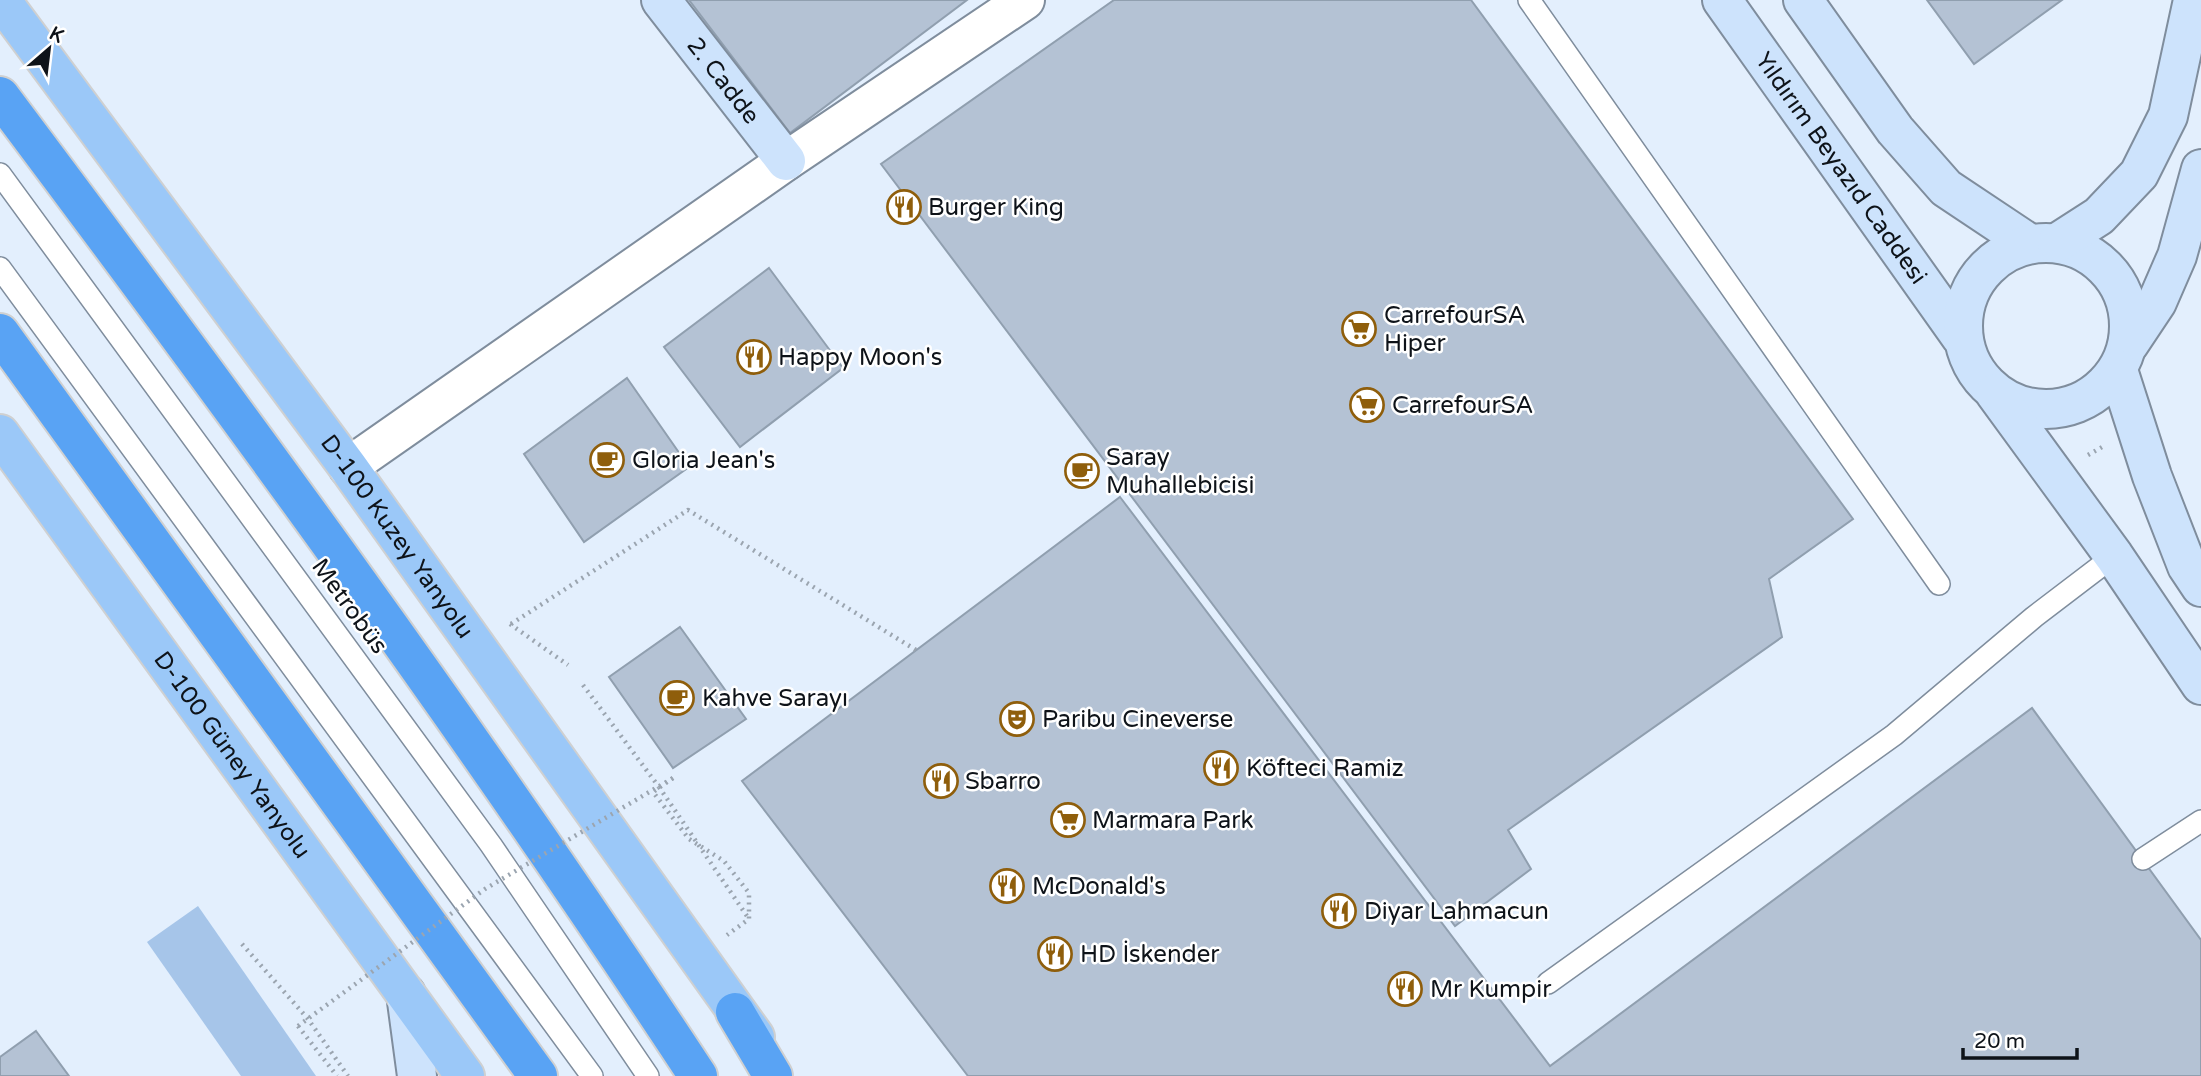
<svg xmlns="http://www.w3.org/2000/svg" width="2201" height="1076" font-family="'Varela Round',sans-serif">
  <rect width="100%" height="100%" fill="#e3effd"/>
  <path fill="#a6c5e9" d="M198 906 316 1076H241L147 942Z"/>
  <g fill="#b4c2d4" stroke="#909faf" stroke-width="2">
    <path d="M689 0H967L790 133Z"/>
    <path d="M1114 0H1471L1853 519 1769 579 1782 637 1508 830 1531 869 1455 926 881 164Z"/>
    <path d="M1927 0H2062L1974 64Z"/>
    <path d="M769 268 843 368 740 447 664 347Z"/>
    <path d="M627 378 689 467 584 542 524 454Z"/>
    <path d="M1120 497 1550 1066 2032 708 2201 940V1076H968L742 781Z"/>
    <path d="M680 627 746 719 673 768 609 677Z"/>
    <path d="M36 1031 69 1076H0V1057Z"/>
  </g>
  <g fill="none" stroke-linecap="round" stroke-linejoin="round">
    <g stroke="#7f8d9d" stroke-width="24">
      <g id="lane">
        <path d="M1529 0 1939 584"/>
        <path d="M0 174 491 845 648 1076"/>
        <path d="M0 268 592 1076"/>
        <path d="M2143 859 2201 821"/>
        <path d="M1548 983 1894 735 2034 617 2114 556"/>
      </g>
    </g>
    <g stroke="#7f8d9d" stroke-width="42">
      <path id="street" d="M348 467 786 161 1025 0"/>
    </g>
    <g stroke="#7f8d9d" stroke-width="42">
      <g id="secondary">
        <path id="s1" d="M661 0 786 161"/>
        <path id="s2" d="M1722 0 1961 337"/>
        <path d="M1803 0 1895 130 1946 188 2030 244"/>
        <circle cx="2046" cy="326" r="83"/>
        <path d="M2057 243 2099 216 2139 174 2168 116 2193 0"/>
        <path d="M2129 344 2157 302 2177 256 2201 169"/>
        <path d="M2118 370 2152 476 2187 566 2201 587"/>
        <path d="M1995 393 2114 556 2201 685"/>
        <path d="M406 994 417 1076"/>
      </g>
    </g>
    <g stroke="#cfd0d1" stroke-width="42">
      <g id="primary">
        <path id="s3" d="M1 0 348 467 755 1037"/>
        <path id="s4" d="M0 434 465 1076"/>
      </g>
    </g>
    <g stroke="#cfd0d1" stroke-width="42">
      <g id="highway">
        <path d="M0 96C241 417 478 741 698 1076"/>
        <path d="M0 333 538 1076"/>
        <path d="M735 1012 773 1076"/>
      </g>
    </g>
    <g stroke="#9ba5b0" stroke-width="4.5" stroke-dasharray="2 5" stroke-linecap="butt">
      <path d="M2088 455 2104 446"/>
      <path d="M510 624 568 665"/>
      <path d="M511 624 688 510 916 650"/>
      <path d="M583 685 659 787"/>
      <path d="M673 778 653 792 689 839 724 861 749 893V919L727 935"/>
      <path d="M242 944 308 1019 348 1076"/>
      <path d="M298 1026 337 1076"/>
    </g>
    <use href="#lane" stroke="#fff" stroke-width="21"/>
    <use href="#street" stroke="#fff" stroke-width="38"/>
    <use href="#secondary" stroke="#cde3fc" stroke-width="38"/>
    <use href="#primary" stroke="#9bc8f8" stroke-width="38"/>
    <use href="#highway" stroke="#59a3f4" stroke-width="38"/>
    <g stroke="#9ba5b0" stroke-width="4.5" stroke-dasharray="2 5" stroke-linecap="butt">
      <path d="M659 787 749 919"/>
      <path d="M298 1026 485 889 673 778"/>
    </g>
  </g>
  <defs>
    <g id="restaurant-ring" transform="scale(1.75)"><circle r="9.5" fill="#fff" stroke="#8f5e0b" stroke-width="1.5"/><path d="M-5-6h1v4h1v-4h1v4h1v-4h1v5L-1.5 .5V6h-2V.5L-5-1ZM5-6V6H3V1.5H1.5Q1.5-4 5-6Z" fill="#8f5e0b"/></g>
    <g id="supermarket-ring" transform="scale(1.75)"><circle r="9.5" fill="#fff" stroke="#8f5e0b" stroke-width="1.5"/><path d="M-6-5.5h2.5l.6 2H6L4.5 2H-2.5L-4.4-4H-6ZM-1.5 3.2a1.3 1.3 0 1 0 .1 0ZM3 3.2a1.3 1.3 0 1 0 .1 0Z" fill="#8f5e0b"/></g>
    <g id="cafe-ring" transform="scale(1.75)"><circle r="9.5" fill="#fff" stroke="#8f5e0b" stroke-width="1.5"/><path d="M-5.5-4.5H6V0H3Q3 3.5 0 3.5H-2.5Q-5.5 3.5-5.5 0ZM3-3.2v2h1.7v-2ZM-6 4.5H4V6H-6Z" fill="#8f5e0b"/></g>
    <g id="theatre-ring" transform="scale(1.75)"><circle r="9.5" fill="#fff" stroke="#8f5e0b" stroke-width="1.5"/><path d="M-5-5.5Q0-4 5-5.5V0Q5 5 0 6Q-5 5-5 0ZM-3.3-2.5H-1v1.5H-3.3ZM1-2.5H3.3v1.5H1ZM-2.8 1Q0 5.5 2.8 1Z" fill="#8f5e0b"/></g>
  </defs>
  <g fill-rule="evenodd">
    <use href="#restaurant-ring" x="904" y="207"/>
    <use href="#supermarket-ring" x="1359" y="329"/>
    <use href="#restaurant-ring" x="754" y="357"/>
    <use href="#supermarket-ring" x="1367" y="405"/>
    <use href="#cafe-ring" x="607" y="460"/>
    <use href="#cafe-ring" x="1082" y="471"/>
    <use href="#cafe-ring" x="677" y="698"/>
    <use href="#theatre-ring" x="1017" y="719"/>
    <use href="#restaurant-ring" x="1221" y="768"/>
    <use href="#restaurant-ring" x="941" y="781"/>
    <use href="#supermarket-ring" x="1068" y="820"/>
    <use href="#restaurant-ring" x="1007" y="886"/>
    <use href="#restaurant-ring" x="1339" y="911"/>
    <use href="#restaurant-ring" x="1055" y="954"/>
    <use href="#restaurant-ring" x="1405" y="989"/>
  </g>
  <g text-anchor="middle" stroke-width="5" stroke-linejoin="round" paint-order="stroke">
    <g font-size="24" fill="#0e1319" stroke="#fff">
      <text dy="8" stroke="none"><textPath href="#s1" startOffset="102">2. Cadde</textPath></text>
      <text dy="8" stroke="none"><textPath href="#s2" startOffset="206">Yıldırım Beyazıd Caddesi</textPath></text>
      <text dy="8" stroke="none"><textPath href="#s3" startOffset="667">D-100 Kuzey Yanyolu</textPath></text>
      <text transform="translate(350 606) rotate(54)" y="8">Metrobüs</text>
      <text dy="8" stroke="none"><textPath href="#s4" startOffset="396">D-100 Güney Yanyolu</textPath></text>
    </g>
    <g font-size="24" fill="#0e1319" stroke="#fff" text-anchor="start">
      <text x="928" y="215">Burger King</text>
      <text x="1384" y="323">CarrefourSA<tspan x="1384" dy="28">Hiper</tspan></text>
      <text x="778" y="365">Happy Moon's</text>
      <text x="1392" y="413">CarrefourSA</text>
      <text x="1106" y="465">Saray<tspan x="1106" dy="28">Muhallebicisi</tspan></text>
      <text x="632" y="468">Gloria Jean's</text>
      <text x="702" y="706">Kahve Sarayı</text>
      <text x="1042" y="727">Paribu Cineverse</text>
      <text x="1246" y="776">Köfteci Ramiz</text>
      <text x="965" y="789">Sbarro</text>
      <text x="1092" y="828">Marmara Park</text>
      <text x="1032" y="894">McDonald's</text>
      <text x="1364" y="919">Diyar Lahmacun</text>
      <text x="1080" y="962">HD İskender</text>
      <text x="1430" y="997">Mr Kumpir</text>
    </g>
  </g>
  <g transform="translate(49 49) rotate(28)" stroke="#ffffff" stroke-width="5" paint-order="stroke">
  <path d="M0-5L12 26L0 18L-12 26Z" fill="#0e1319"/>
  <text y="-10" font-size="19" font-weight="bold" text-anchor="middle" fill="#0e1319">K</text>
  </g>
  <path d="M1963 1048v10h114v-10" fill="none" stroke="#0e1319" stroke-width="3.5"/>
  <text x="1974" y="1048" font-size="21" fill="#0e1319" stroke="#ffffff" stroke-width="5" paint-order="stroke">20 m</text>
</svg>
